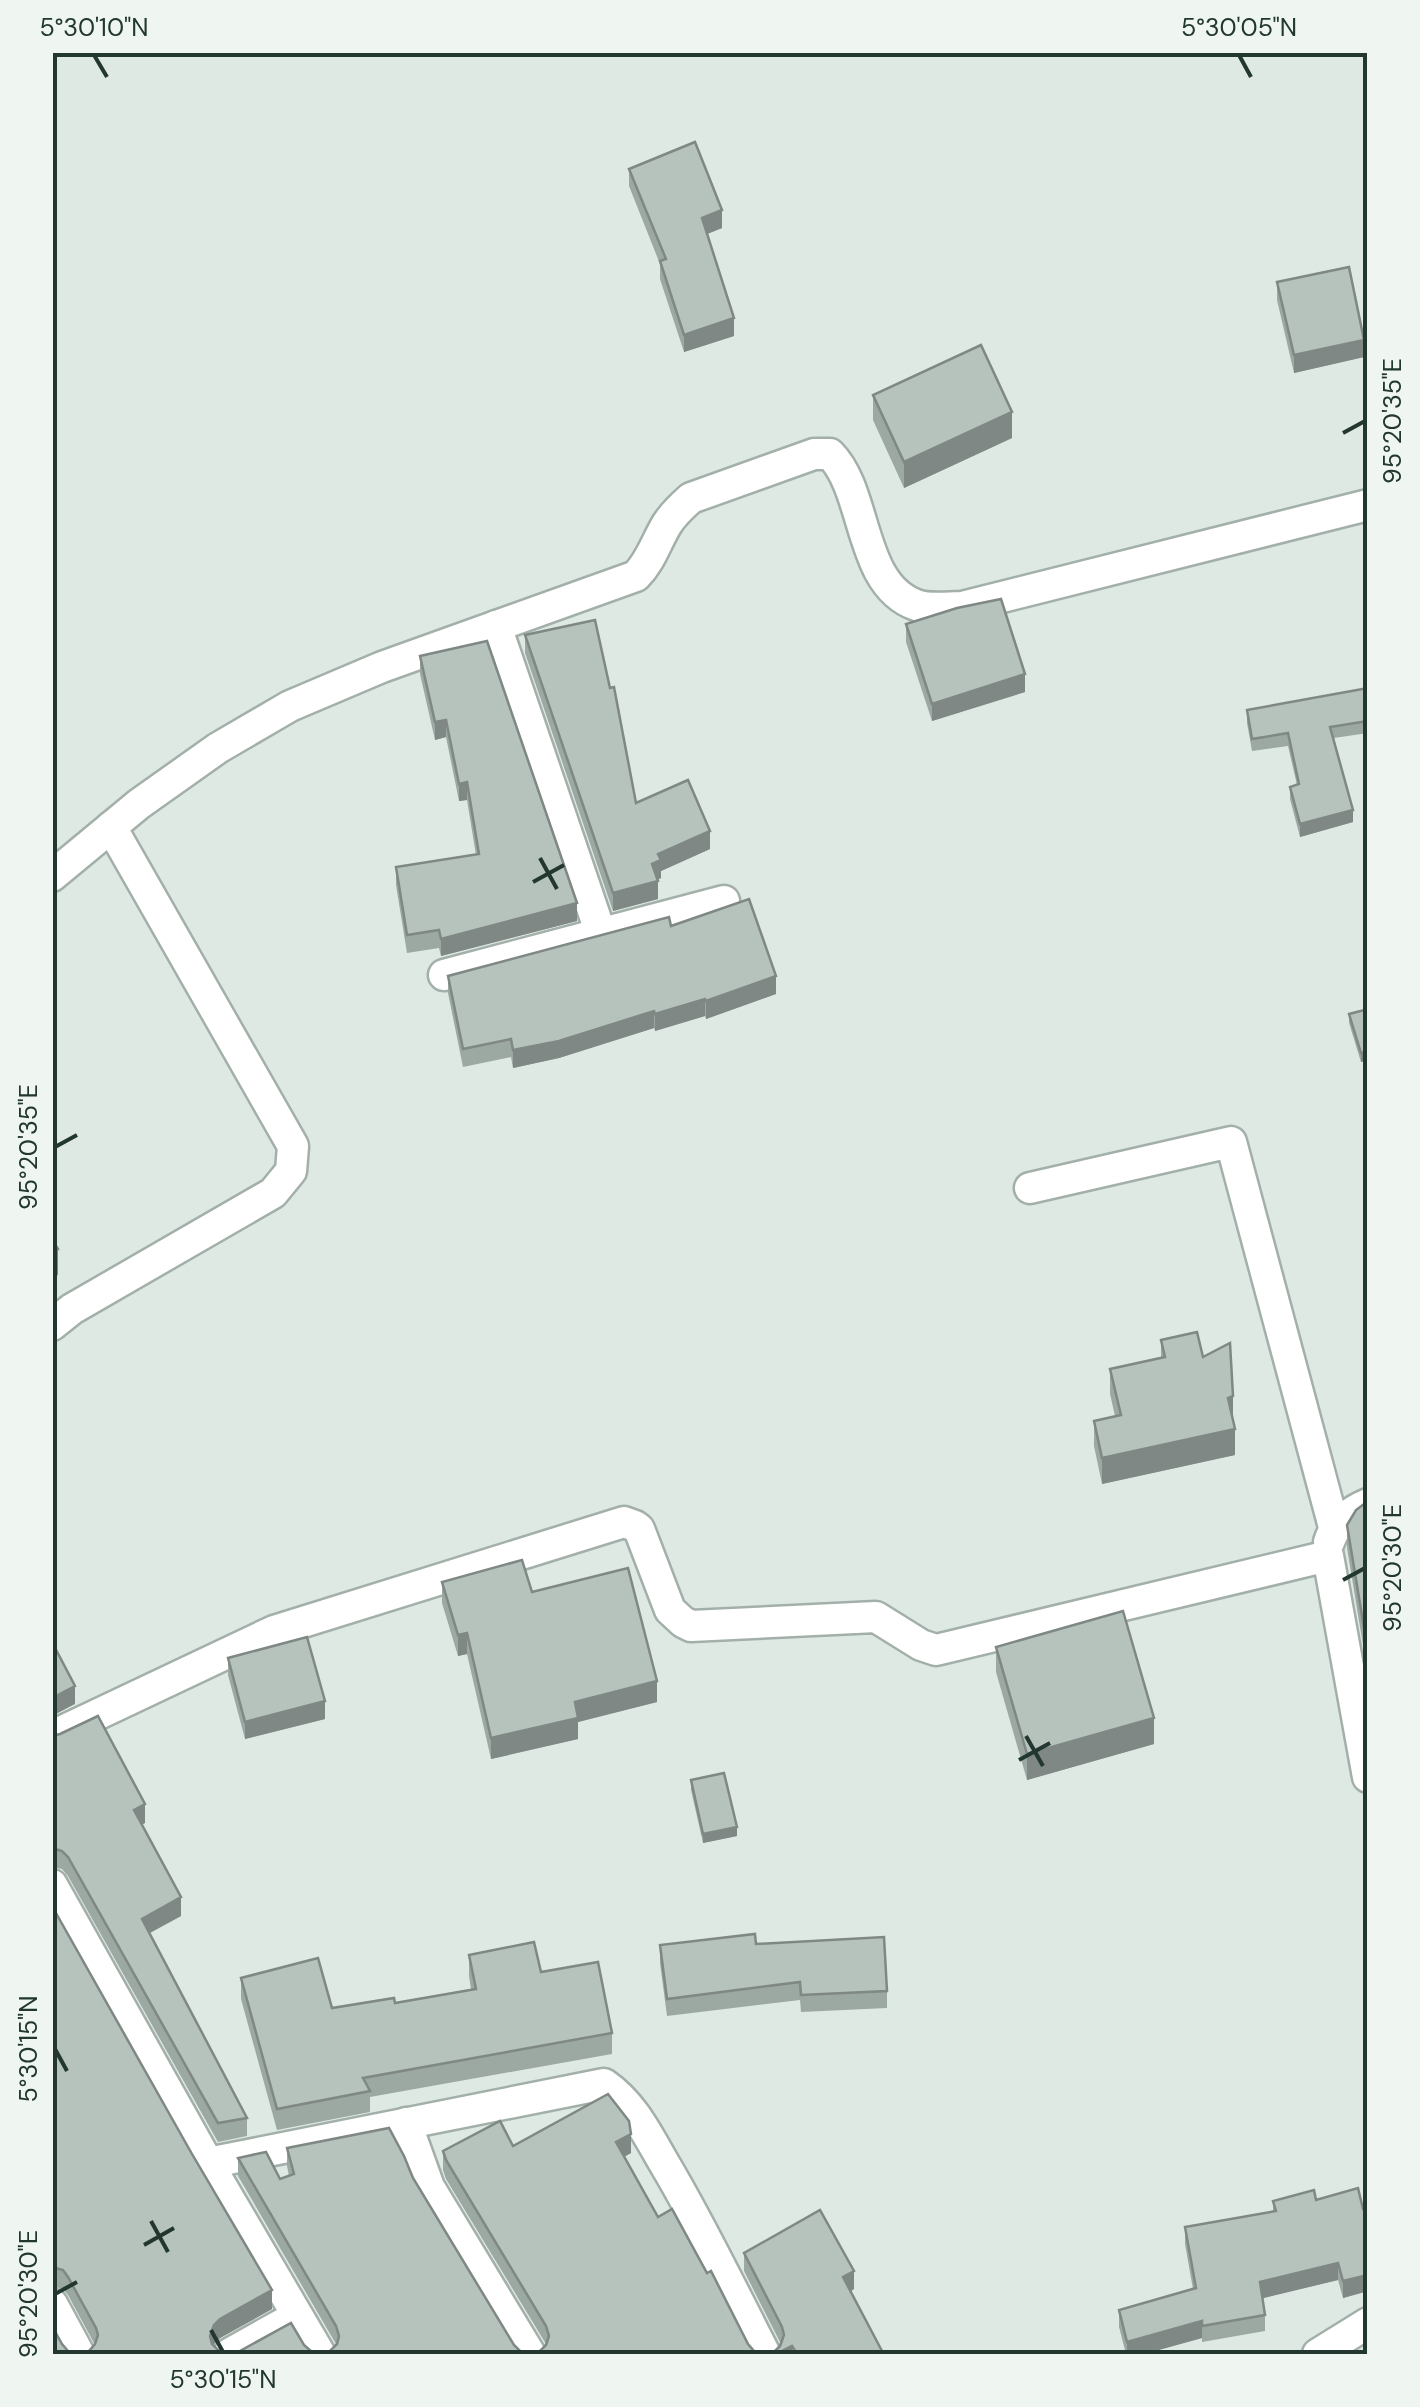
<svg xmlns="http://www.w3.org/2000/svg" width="1420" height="2407" font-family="'DM Sans',sans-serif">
  <rect width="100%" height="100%" fill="#dfe9e3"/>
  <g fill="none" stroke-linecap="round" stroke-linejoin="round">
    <g stroke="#a3b0a9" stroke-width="35">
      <g id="minor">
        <path d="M496 626 601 934"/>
        <path d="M52 876 139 804 218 748 290 706 382 667 636 576C651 561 656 542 667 524 674 513 682 506 691 498L814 454H830C868 492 858 584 916 605 929 610 949 607 962 607L1368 505"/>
        <path d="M444 975 724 901"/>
        <path d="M1030 1188 1231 1142 1334 1527"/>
        <path d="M52 1325 72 1309 273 1193 291 1171 293 1146 111 827"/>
        <path d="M1329 1542C1335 1523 1349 1512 1368 1504"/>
        <path d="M52 1736 274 1631 624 1522 635 1526 639 1529 670 1610 683 1622 691 1626 876 1617 921 1645 936 1650 1328 1556 1368 1777"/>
        <path d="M52 1885 208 2163 320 2354"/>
        <path d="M406 2123 429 2187 530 2354"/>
        <path d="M208 2163 604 2084C633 2104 647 2134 664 2163 701 2225 732 2290 765 2354"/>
        <path d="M52 2304 79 2354"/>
        <path d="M229 2354 297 2316"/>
        <path d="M1318 2354 1368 2323"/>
      </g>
    </g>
    <use href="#minor" stroke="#fff" stroke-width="30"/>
  </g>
  <g fill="#9ca8a2">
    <path d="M629 169 722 228 707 234 734 336 684 352 660 279V264L629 186Z"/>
    <path d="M1277 282 1364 357 1294 373 1277 300Z"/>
    <path d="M873 395 1012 438 904 488 873 420Z"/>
    <path d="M906 624 1025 692 932 721 906 642Z"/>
    <path d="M525 635 636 803 710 849 661 871V878L657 880 658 899 613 911 525 653Z"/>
    <path d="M420 656 577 921 441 956 439 948 407 953 396 885V867L476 855 467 800 459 801 446 737 435 740 420 674Z"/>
    <path d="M1368 688V733L1334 738 1353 822 1300 837 1290 799V787L1297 785 1288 746 1252 751 1247 723V710Z"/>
    <path d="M671 926 776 994 706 1019 705 1016 655 1031 654 1028 559 1058 513 1068 511 1057 463 1067 448 993V976Z"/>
    <path d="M1368 1009V1060L1361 1062 1349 1023V1014Z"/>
    <path d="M1161 1340 1203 1357 1233 1422 1235 1455 1102 1484 1094 1446V1421L1115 1416 1110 1394V1369L1161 1357Z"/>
    <path d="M1368 1504V1650L1364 1651 1347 1548V1525Z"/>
    <path d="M442 1582 532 1592 657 1702 578 1722V1739L491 1759 467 1654 458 1656 442 1603Z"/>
    <path d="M996 1647 1154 1744 1027 1780 996 1672Z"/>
    <path d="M228 1658 325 1719 245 1739 228 1675Z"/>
    <path d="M52 1736 145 1823 142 1824 181 1916 150 1933 247 2118V2136L218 2142 68 1876 62 1869 52 1867Z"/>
    <path d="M691 1780 737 1836 703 1843 691 1790Z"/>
    <path d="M52 1906 272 2309 220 2338 213 2345 219 2351 228 2354 304 2345 312 2352 321 2354 330 2351 336 2344 238 2176V2158L280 2179 289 2176 287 2166V2148L413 2178 514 2345 520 2351 529 2354 540 2351 546 2344 446 2179 443 2170V2151L513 2146 631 2153 624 2157 658 2217 707 2273 748 2344 754 2351 763 2354 773 2353 781 2344 744 2271V2253L854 2289 851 2291 882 2354H52L62 2344 68 2351 79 2354 89 2351 95 2345 68 2295 63 2289 52 2286Z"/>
    <path d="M756 1944 887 1991V2008L801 2012 800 2000 667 2016 660 1963V1945Z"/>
    <path d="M469 1955 541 1972 612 2033V2054L370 2097V2112L277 2130 241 1999V1978L332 2008 395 2003 471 1989 469 1976Z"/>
    <path d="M1316 2200 1363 2209 1368 2208V2291L1343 2298 1338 2280 1262 2298 1265 2315V2331L1202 2342V2338L1144 2354H1126L1119 2327V2310L1193 2289 1185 2244V2227L1273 2212V2201Z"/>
  </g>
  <g fill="#7f8884">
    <path d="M722 210V228L702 236V218Z"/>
    <path d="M734 318V336L684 352V335Z"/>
    <path d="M1364 340V357L1294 373V355Z"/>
    <path d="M1012 412V438L904 488V462Z"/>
    <path d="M1025 674V692L932 721V704Z"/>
    <path d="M446 720V737L435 740V722Z"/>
    <path d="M467 782V800L459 801V784Z"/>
    <path d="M1353 810V822L1300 837V824Z"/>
    <path d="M710 831V849L661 871V878L652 882V864L658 854Z"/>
    <path d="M658 881V899L613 911V893Z"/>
    <path d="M577 903V921L441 956V939Z"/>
    <path d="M776 976V994L706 1019V1001Z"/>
    <path d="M705 999V1016L655 1031V1014Z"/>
    <path d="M654 1011V1028L559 1058 513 1068V1050Z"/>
    <path d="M1368 1051V1060L1361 1062V1053Z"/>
    <path d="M58 1249V1275L52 1278V1253Z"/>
    <path d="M1233 1396V1422L1228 1398Z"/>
    <path d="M1235 1429V1455L1102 1484V1458Z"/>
    <path d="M467 1633V1654L458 1656V1635Z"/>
    <path d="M657 1681V1702L578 1722V1739L491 1759V1738L575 1702Z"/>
    <path d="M75 1686V1704L52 1716V1698Z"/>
    <path d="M325 1701V1719L245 1739V1722Z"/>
    <path d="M1154 1718V1744L1027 1780V1754Z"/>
    <path d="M145 1804V1823L134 1829V1810Z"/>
    <path d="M737 1827V1836L703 1843V1834Z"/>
    <path d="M181 1897V1916L142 1937V1919Z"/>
    <path d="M631 2134V2153L616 2161V2142Z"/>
    <path d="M1338 2263V2280L1260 2299V2282Z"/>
    <path d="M854 2271V2289L843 2296V2277Z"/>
    <path d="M1368 2275V2291L1343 2298V2281Z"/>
    <path d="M272 2290V2309L220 2338 214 2344 210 2354V2336L214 2325 220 2319Z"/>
    <path d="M1202 2321V2338L1144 2354H1127V2342Z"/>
    <path d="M792 2346V2354H776Z"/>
  </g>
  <g fill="#b5c3bc" stroke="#7f8884" stroke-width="2.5">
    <path d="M695 142 722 210 702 218 734 318 684 335 660 261 666 259 629 169Z"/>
    <path d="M1349 267 1364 340 1294 355 1277 282Z"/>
    <path d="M981 345 1012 412 904 462 873 395Z"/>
    <path d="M1001 599 1025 674 932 704 906 624 957 608Z"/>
    <path d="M595 620 610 688 614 687 636 803 688 780 710 831 658 854 661 860 652 864 658 881 613 893 525 635Z"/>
    <path d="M487 641 577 903 441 939 439 930 407 935 396 867 479 854 467 782 459 784 446 720 435 722 420 656Z"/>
    <path d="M1368 688V721L1330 727 1353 810 1300 824 1290 787 1299 784 1288 733 1252 739 1247 710Z"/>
    <path d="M749 899 776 976 706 1001 705 999 655 1014 654 1011 559 1041 513 1050 511 1039 463 1049 448 976 669 917 671 926Z"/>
    <path d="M1368 1009V1051L1361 1053 1349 1014Z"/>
    <path d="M52 1239 58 1249 52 1253Z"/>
    <path d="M1197 1332 1203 1357 1230 1343 1233 1396 1228 1398 1235 1429 1102 1458 1094 1421 1121 1415 1110 1369 1165 1357 1161 1340Z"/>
    <path d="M1364 1504H1368V1627L1364 1628 1347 1525 1356 1510Z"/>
    <path d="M522 1560 532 1592 628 1568 657 1681 575 1702 578 1718 491 1738 467 1633 458 1635 442 1582Z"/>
    <path d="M1123 1611 1154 1718 1027 1754 996 1647Z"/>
    <path d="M307 1637 325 1701 245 1722 228 1658Z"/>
    <path d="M52 1642 75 1686 52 1698Z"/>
    <path d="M98 1716 145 1804 134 1810 181 1897 142 1919 247 2118 218 2123 68 1857 62 1851 52 1848V1736L60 1734Z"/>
    <path d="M724 1773 737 1827 703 1834 691 1780Z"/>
    <path d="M52 1906 192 2154 272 2290 220 2319 214 2325 210 2336 212 2344 219 2351 228 2354 238 2352 291 2323 304 2345 312 2352 321 2354 330 2351 337 2344 339 2336 336 2326 238 2158 266 2152 280 2179 294 2174 287 2148 389 2128 404 2156 413 2178 514 2345 520 2351 529 2354 540 2351 546 2345 549 2336 546 2326 446 2160 443 2151 500 2121 513 2146 608 2094 629 2121 631 2134 616 2142 658 2217 672 2209 707 2273 711 2271 748 2344 754 2351 763 2354 773 2353 780 2346 784 2335 782 2327 744 2253 820 2210 854 2271 843 2277 882 2351 874 2354H797L792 2346 776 2354H52V2326L62 2344 68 2351 79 2354 89 2351 95 2344 98 2335 96 2328 68 2277 63 2270 52 2267Z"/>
    <path d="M755 1934 756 1944 884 1937 887 1991 801 1995 800 1982 667 1999 660 1945Z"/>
    <path d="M534 1942 541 1972 598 1962 612 2033 363 2078 370 2091 277 2109 241 1978 318 1958 332 2008 394 1998 395 2003 476 1989 469 1955Z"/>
    <path d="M1358 2188 1363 2209 1368 2208V2275L1343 2281 1338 2263 1260 2282 1265 2315 1202 2326V2321L1127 2342 1119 2310 1196 2288 1185 2227 1276 2211 1273 2201 1314 2190 1316 2200Z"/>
  </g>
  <path fill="none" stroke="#22372f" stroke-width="4" d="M94 55 107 77M1239 55 1251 77M1343 433 1365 421M540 858 557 889M533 882 564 865M55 1147 77 1135M1343 1580 1365 1568M1026 1736 1043 1766M1019 1760 1050 1743M55 2049 67 2071M151 2221 168 2252M144 2245 174 2228M55 2294 77 2282M211 2330 223 2352"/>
  <rect width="1420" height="2407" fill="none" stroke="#eff6f2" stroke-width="110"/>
  <rect x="55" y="55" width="1310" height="2297" fill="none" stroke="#22372f" stroke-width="4"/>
  <g font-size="25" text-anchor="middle" fill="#22372f">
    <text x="94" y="36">5°30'10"N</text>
    <text x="1239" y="36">5°30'05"N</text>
    <text transform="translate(1392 421) rotate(-90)" y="9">95°20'35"E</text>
    <text transform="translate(28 1147) rotate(-90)" y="9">95°20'35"E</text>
    <text transform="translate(1392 1568) rotate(-90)" y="9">95°20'30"E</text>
    <text transform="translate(28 2049) rotate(-90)" y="9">5°30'15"N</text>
    <text transform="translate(28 2294) rotate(-90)" y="9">95°20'30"E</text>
    <text x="223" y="2388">5°30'15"N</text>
  </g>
</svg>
